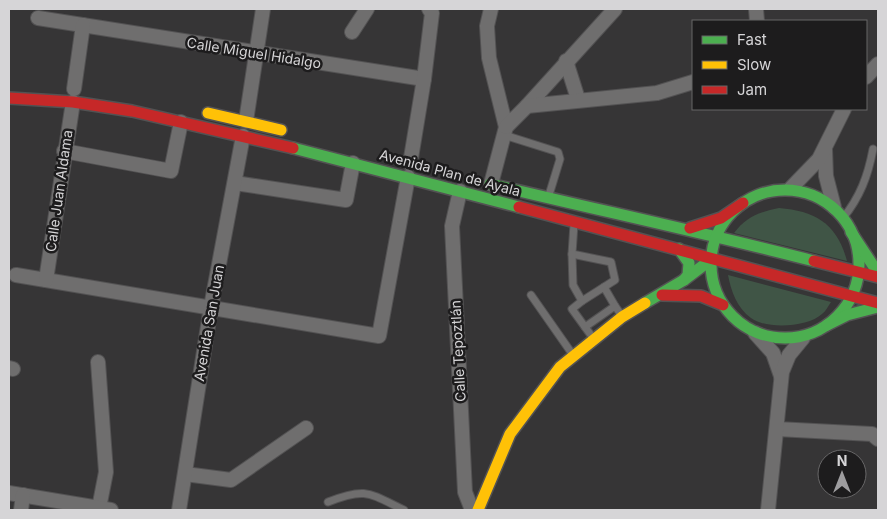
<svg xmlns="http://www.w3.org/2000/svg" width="887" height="519" font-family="Inter,sans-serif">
  <rect width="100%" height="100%" fill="#363536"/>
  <g fill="#405546">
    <path d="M779 208C816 211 837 224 847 261L734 233C746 217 759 212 779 208Z"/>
    <path d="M728 275 831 302C828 306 826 311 822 314 808 327 767 330 751 318 737 308 731 291 728 275Z"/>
  </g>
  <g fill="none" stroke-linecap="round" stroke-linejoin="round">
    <g stroke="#535253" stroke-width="9">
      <g id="lane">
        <path d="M504 135 558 152 560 159 549 195"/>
        <path d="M843 218C860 197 868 176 873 149"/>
        <path d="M574 224 572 254 611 262 615 280 604 287"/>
        <path d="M572 254 573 285 582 301 572 309 593 338"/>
        <path d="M531 295 573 355"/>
        <path d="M582 301 604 287 615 306"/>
        <path d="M585 327 615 306 622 316"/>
        <path d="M328 502C366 487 369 493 404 510"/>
      </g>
    </g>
    <g stroke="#535253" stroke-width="16">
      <g id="street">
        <path d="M491 9 487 26 489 58 506 127 491 184"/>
        <path d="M756 9 757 21"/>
        <path d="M38 18 424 79"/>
        <path d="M352 32 367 9"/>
        <path d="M566 61 578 99"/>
        <path d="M866 77 878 64"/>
        <path d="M74 89 83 25"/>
        <path d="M527 106 615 9"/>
        <path d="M246 121 263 9"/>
        <path d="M506 127 527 106 657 93 693 82"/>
        <path d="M825 149 826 176 834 207"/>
        <path d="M64 151 171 171 181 122"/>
        <path d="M410 164 424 79 432 13 429 9"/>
        <path d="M235 183 346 200 353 163"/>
        <path d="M791 188 819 159 844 109"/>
        <path d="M460 191 452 226 465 492 472 510"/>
        <path d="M16 275 379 336 408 177"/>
        <path d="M46 280 73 102"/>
        <path d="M755 333 773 353 781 376"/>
        <path d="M98 362 106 472 99 508"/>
        <path d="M9 368 13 369"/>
        <path d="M777 429 872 434 878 439"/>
        <path d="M185 474 231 480 306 428"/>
        <path d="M9 493 111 510"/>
        <path d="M21 510 23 495"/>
        <path d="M179 510 211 307 243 136"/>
        <path d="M768 510 782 372 789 355 803 338"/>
      </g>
    </g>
    <g stroke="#535253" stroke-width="14">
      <g id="fast">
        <path d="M293 148 519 207"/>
        <path d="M490 184C598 210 706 233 814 261"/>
        <circle cx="785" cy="264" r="74"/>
        <path d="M851 232 878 273"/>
        <path d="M679 249 689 263 688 275 684 280"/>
        <path d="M645 303 684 280 713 258"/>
        <path d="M827 325 847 315 878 307"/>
      </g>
    </g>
    <g stroke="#535253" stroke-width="14">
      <g id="slow">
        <path d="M208 113 281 130"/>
        <path d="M478 510 510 434 560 367 622 317 645 303"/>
      </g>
    </g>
    <g stroke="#535253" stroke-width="14">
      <g id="jam">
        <path d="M9 98 73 102 132 111 293 148"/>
        <path d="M519 207 878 303"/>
        <path d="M690 228 721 218 743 203"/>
        <path d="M814 261 878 277"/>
        <path d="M662 295 701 296 723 305"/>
      </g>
    </g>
    <use href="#lane" stroke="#6f6e6e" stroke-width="7"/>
    <use href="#street" stroke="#6f6e6e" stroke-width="14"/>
    <use href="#fast" stroke="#4caf50" stroke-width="11"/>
    <use href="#slow" stroke="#ffc107" stroke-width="11"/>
    <use href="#jam" stroke="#c62828" stroke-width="11"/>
  </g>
  <g text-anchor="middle" stroke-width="5" stroke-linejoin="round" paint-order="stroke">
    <g font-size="14" fill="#d6d5d7" stroke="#1d1c1d">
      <text transform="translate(254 53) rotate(9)" y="5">Calle Miguel Hidalgo</text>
      <text transform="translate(450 173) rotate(15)" y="5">Avenida Plan de Ayala</text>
      <text transform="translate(59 191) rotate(-82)" y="5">Calle Juan Aldama</text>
      <text transform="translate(209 323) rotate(-80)" y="5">Avenida San Juan</text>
      <text transform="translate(458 351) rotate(-93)" y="5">Calle Tepoztlán</text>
    </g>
  </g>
  <rect width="887" height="519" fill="none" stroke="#d6d5d7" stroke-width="20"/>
  <rect x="692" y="20" width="175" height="90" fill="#1d1c1d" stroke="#676667"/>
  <rect x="702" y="36" width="25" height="8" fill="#4caf50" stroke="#676667"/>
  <text x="737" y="45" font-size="15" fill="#d6d5d7">Fast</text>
  <rect x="702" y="61" width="25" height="8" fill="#ffc107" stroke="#676667"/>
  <text x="737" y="70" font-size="15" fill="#d6d5d7">Slow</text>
  <rect x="702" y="86" width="25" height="8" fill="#c62828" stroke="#676667"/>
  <text x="737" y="95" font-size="15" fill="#d6d5d7">Jam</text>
  <g transform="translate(842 474)"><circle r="24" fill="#1d1c1d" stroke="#676667"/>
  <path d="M0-4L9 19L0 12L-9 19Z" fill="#9e9d9f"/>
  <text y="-8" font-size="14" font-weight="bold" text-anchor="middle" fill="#d6d5d7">N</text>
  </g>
</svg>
